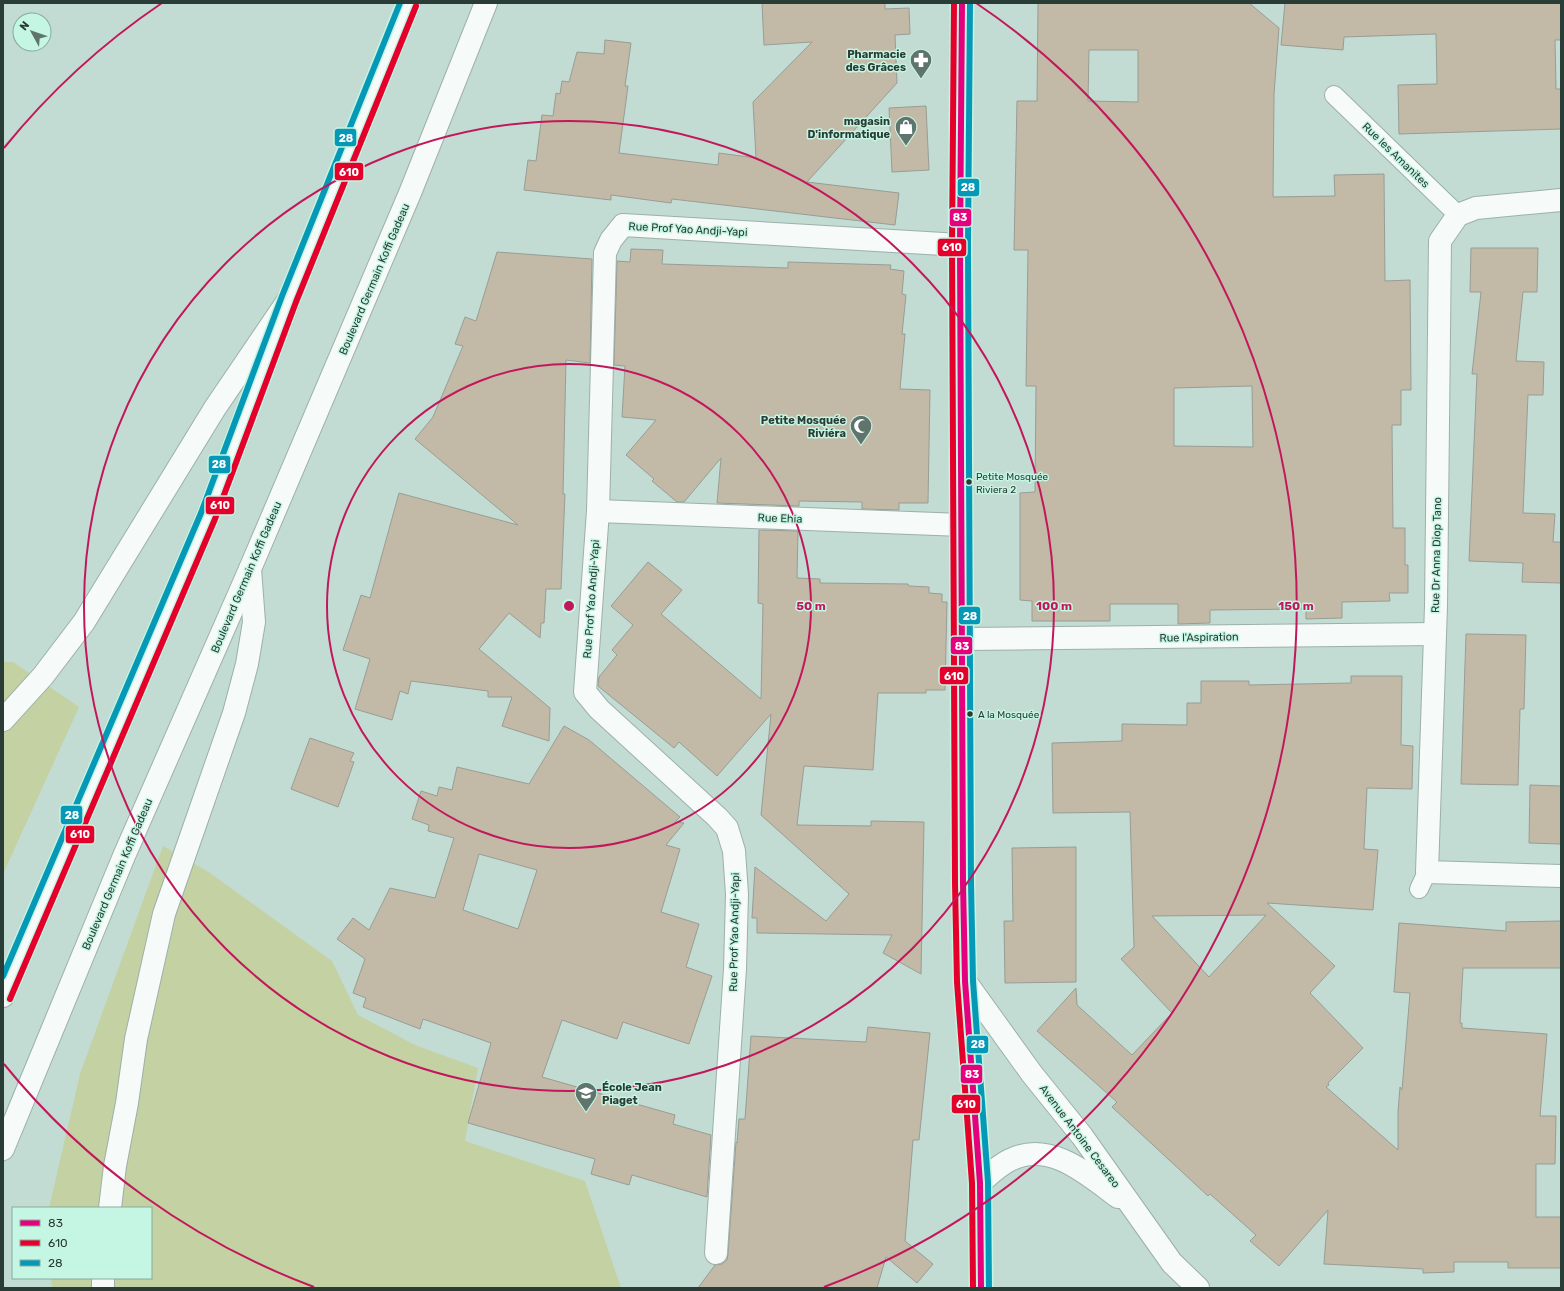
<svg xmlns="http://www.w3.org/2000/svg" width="1564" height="1291" font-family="Rubik,sans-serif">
  <rect width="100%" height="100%" fill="#c2dcd3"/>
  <g fill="#c4d1a2">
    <path d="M3 662H13L79 707 3 874Z"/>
    <path d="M163 846 210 873 332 961 358 1015 415 1045 478 1068 465 1141 585 1181 621 1288H52L51 1278H151V1208H49L80 1074Z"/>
  </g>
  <g fill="#c3b9a7" stroke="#989d95" fill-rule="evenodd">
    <path d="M762 3H885V9L909 8 910 34 895 35 897 83 807 182 899 193 895 225 672 199 671 203 611 195V200L524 190 528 160 536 161 542 115 553 116 556 93 560 94 562 81 569 82 577 52 604 54 605 40 631 43 625 86H628L619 153 718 165 719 153 756 158 753 102 812 42 764 45Z"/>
    <path d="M1038 3H1249L1279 28 1274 94 1273 197 1335 196 1334 175 1384 174 1385 281 1410 280 1411 390H1401V425H1392L1393 528H1405V565H1408V593H1389L1390 601 1342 602V618L1306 619V609L1210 610V623L1178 624V604H1110V621H1032V601L1020 600V493L1035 492 1036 386H1026L1028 250H1014L1017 101H1037ZM1089 50H1138V102L1088 101ZM1252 386 1253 447 1174 446V388Z"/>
    <path d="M1285 3H1561V40H1555L1556 89H1561V129L1399 134 1398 85 1437 84 1436 34 1344 37 1343 50 1281 45Z"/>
    <path d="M926 106 929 170 892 172 889 108Z"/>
    <path d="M1471 248H1538L1537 292H1523L1516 361 1544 362 1543 395H1528L1523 513 1555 514 1553 542H1561V583L1522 582 1523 563 1469 561 1477 374H1472L1481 292H1470Z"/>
    <path d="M631 249 663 250 662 264 788 268V262L891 265 890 269 904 271 902 294 906 295 902 334H905L900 389 930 390 928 503H899V510L862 509V502L799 501V506L717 503 721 458 684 502H677L652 481 654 479 626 455 656 420 622 417 625 366 614 365 617 261 630 262Z"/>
    <path d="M497 252 592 259 590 363 566 360 563 494H565L561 589H546L544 623H541L540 638 509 613 479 649 550 708 549 741 502 726 512 697H488V691L411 681 408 694 400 691 392 720 355 709 370 659 343 650 361 595 370 598 399 493 518 525 415 439 433 417 463 346 455 344 465 317 476 321Z"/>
    <path d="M759 530 798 531 797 578 820 579V583L908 584 909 586 929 587V593L942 594V602H947L945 690H926V693H878L873 770 804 766 797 825 871 826V821L924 822 921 974 883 953 892 935 757 933V918H752L755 867 826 921 849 894 761 815 771 714 717 776 679 742 674 748 598 686 599 677 617 655 612 650 633 625 611 606 648 562 682 590 661 614 761 699 763 604 758 603Z"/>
    <path d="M1466 634 1526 635 1524 709H1520L1518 785 1461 784Z"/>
    <path d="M1351 676H1402L1401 745 1413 746 1412 789 1367 788 1364 849 1378 850 1373 910 1267 903 1335 966 1310 993 1363 1048 1328 1083 1329 1085 1326 1087 1398 1150V1112L1400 1087 1402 1090 1410 993 1394 992 1399 923 1506 931V922L1561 921V968H1463L1460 1023H1462V1028L1547 1034 1540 1116H1556L1555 1164H1536V1217H1561V1268H1508V1262H1454V1272L1423 1273V1269L1324 1264 1328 1210 1279 1266 1250 1241 1256 1235 1210 1194 1208 1196 1112 1107 1117 1102 1037 1031 1076 988 1077 1005 1132 1055 1172 1013 1121 959 1134 947 1130 812 1053 813 1052 743 1122 741V724L1187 725V703H1201V681H1249V685L1351 683ZM1266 915 1209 977 1152 916Z"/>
    <path d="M564 726 589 740 680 817 675 822 684 823 666 845 680 849 661 912 699 924 686 967 712 976 689 1044 623 1022 617 1039 562 1020 542 1077 675 1115 673 1124 711 1135 707 1197 632 1175 629 1185 591 1174 595 1159 468 1123 491 1043 423 1019 420 1029 363 1007 366 998 353 993 365 959 337 939 353 918 369 930 390 888 435 898 454 838 428 831 429 825 412 819 421 791 437 796 439 787 452 790 457 767 529 784ZM479 854 537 870 518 929 463 910Z"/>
    <path d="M310 738 354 753 350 761 354 762 338 807 291 789Z"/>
    <path d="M1530 785 1561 786V844L1529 843Z"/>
    <path d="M1076 847V982L1005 983 1004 921H1013L1012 848Z"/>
    <path d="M868 1027 930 1033 919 1140H913L905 1241 933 1264 917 1283 886 1257 877 1288H698L715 1265 722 1264 727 1260 728 1254 736 1142 737 1143 739 1119H745L751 1036 866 1042Z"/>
  </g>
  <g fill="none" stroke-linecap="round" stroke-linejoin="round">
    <g stroke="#9cb0a9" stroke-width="20">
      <g id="lane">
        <path d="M1334 95 1458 215"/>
        <path d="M1419 889 1427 872"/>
      </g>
    </g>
    <g stroke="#9cb0a9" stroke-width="24">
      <g id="street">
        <path d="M1561 200 1476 208 1458 215 1440 241 1436 606 1427 872 1561 876"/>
        <path d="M598 511 962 525"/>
        <path d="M963 639 1435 634"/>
        <path d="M716 1253 735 969 737 894 734 851 727 828 717 817 599 709 585 692 598 511 605 253 611 240 623 225 960 245"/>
      </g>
    </g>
    <g stroke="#9cb0a9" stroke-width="24">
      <g id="secondary">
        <path d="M962 3 960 245 963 883 965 981 980 1183 981 1288"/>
        <path d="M965 981 1032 1074 1082 1136 1172 1263 1198 1288"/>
        <path d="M980 1183C989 1175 999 1165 1010 1160 1050 1140 1087 1174 1118 1197"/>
      </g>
    </g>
    <g stroke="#9cb0a9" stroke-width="24">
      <g id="primary">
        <path d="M3 996 208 516 289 299 409 3"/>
        <path d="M3 1149 124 856 250 569 410 193 486 3"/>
      </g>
    </g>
    <g stroke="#9cb0a9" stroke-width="24">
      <g id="highway">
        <path d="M3 720 43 676 84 622 215 408 289 299"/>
        <path d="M110 1208 115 1166 127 1103 136 1039 164 914 234 713 247 664 254 622 250 569"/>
        <path d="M103 1288V1278"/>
      </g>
    </g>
    <use href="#lane" stroke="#f6faf8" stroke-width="18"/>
    <use href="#street" stroke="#f6faf8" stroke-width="22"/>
    <use href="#secondary" stroke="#f6faf8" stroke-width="22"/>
    <use href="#primary" stroke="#f6faf8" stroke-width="22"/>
    <use href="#highway" stroke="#f6faf8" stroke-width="22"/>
    <g stroke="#c5f5e3" stroke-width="9">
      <path id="bus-1" d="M962 3 960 245 963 883 965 981 980 1183 981 1288"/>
    </g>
    <g stroke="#c5f5e3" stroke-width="9">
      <g id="bus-2">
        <path d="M954 3 952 245 955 883 957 982 972 1183 973 1288"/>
        <path d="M10 999 215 519 296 302 416 6"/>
      </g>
    </g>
    <g stroke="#c5f5e3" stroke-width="9">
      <g id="bus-3">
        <path d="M970 3 968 245 971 883 973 981 988 1182 989 1288"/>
        <path d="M3 976 201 513 282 296 400 3"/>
      </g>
    </g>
    <use href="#bus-1" stroke="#e5007d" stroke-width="6"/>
    <use href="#bus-2" stroke="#e4002b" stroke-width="6"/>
    <use href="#bus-3" stroke="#0699b7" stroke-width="6"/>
  </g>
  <g fill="none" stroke="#c2185b" stroke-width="2">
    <circle cx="569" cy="606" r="242"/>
    <circle cx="569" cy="606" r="485"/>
    <path d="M314 1287A727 727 0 0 1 4 1064M4 148A727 727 0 0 1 162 3M976 3A727 727 0 0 1 824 1287"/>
  </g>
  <defs>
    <g id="pharmacy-pin" transform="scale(1.15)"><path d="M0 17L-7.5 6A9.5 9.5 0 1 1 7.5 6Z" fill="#5f746c" stroke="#c5f5e3"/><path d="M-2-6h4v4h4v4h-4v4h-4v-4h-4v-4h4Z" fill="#fff"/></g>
    <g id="shop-pin" transform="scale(1.15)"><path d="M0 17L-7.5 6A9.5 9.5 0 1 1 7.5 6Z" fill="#5f746c" stroke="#c5f5e3"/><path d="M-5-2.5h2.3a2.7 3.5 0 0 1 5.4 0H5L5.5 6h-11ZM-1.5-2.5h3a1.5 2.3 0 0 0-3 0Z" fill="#fff"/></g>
    <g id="mosque-pin" transform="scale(1.15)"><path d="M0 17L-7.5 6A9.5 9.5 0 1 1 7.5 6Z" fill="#5f746c" stroke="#c5f5e3"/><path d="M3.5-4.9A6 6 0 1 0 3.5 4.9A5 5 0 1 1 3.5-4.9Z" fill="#fff"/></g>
    <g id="school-pin" transform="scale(1.15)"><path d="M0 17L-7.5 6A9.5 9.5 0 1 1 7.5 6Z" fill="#5f746c" stroke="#c5f5e3"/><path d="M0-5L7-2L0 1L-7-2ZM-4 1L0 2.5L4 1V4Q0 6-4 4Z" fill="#fff"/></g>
  </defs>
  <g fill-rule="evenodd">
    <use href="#pharmacy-pin" x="921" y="60"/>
    <use href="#shop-pin" x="906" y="127"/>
    <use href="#mosque-pin" x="861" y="426"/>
    <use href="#school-pin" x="586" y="1093"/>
  </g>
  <g fill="#293c35" stroke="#c5f5e3" stroke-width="1.5">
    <circle cx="969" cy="482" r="3.5"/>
    <circle cx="970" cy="714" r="3.5"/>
  </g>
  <g text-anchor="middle" stroke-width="3" stroke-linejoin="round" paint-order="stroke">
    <g font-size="10" fill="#293c35" stroke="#c5f5e3" text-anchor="start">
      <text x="976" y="480">Petite Mosquée<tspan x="976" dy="13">Riviera 2</tspan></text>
      <text x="978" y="718">A la Mosquée</text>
    </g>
    <g font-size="11" font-weight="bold" fill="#293c35" stroke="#c5f5e3" text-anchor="end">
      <text x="906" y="58">Pharmacie<tspan x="906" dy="13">des Grâces</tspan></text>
      <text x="890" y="125">magasin<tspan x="890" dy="13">D'informatique</tspan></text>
      <text x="846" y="424">Petite Mosquée<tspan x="846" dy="13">Riviéra</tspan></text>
      <text x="602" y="1091" text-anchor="start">École Jean<tspan x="602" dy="13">Piaget</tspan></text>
    </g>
    <g font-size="11" fill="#293c35" stroke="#c5f5e3">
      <text transform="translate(1396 155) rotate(44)" y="4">Rue les Amanites</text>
      <text transform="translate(688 229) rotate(3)" y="4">Rue Prof Yao Andji-Yapi</text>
      <text transform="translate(374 279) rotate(-67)" y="4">Boulevard Germain Koffi Gadeau</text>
      <text transform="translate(780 518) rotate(2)" y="4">Rue Ehia</text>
      <text transform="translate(1436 555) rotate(-89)" y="4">Rue Dr Anna Diop Tano</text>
      <text transform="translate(246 577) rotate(-67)" y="4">Boulevard Germain Koffi Gadeau</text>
      <text transform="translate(591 599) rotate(-86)" y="4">Rue Prof Yao Andji-Yapi</text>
      <text transform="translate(1199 637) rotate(-1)" y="4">Rue l'Aspiration</text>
      <text transform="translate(117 874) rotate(-67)" y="4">Boulevard Germain Koffi Gadeau</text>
      <text transform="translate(734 932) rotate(-89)" y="4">Rue Prof Yao Andji-Yapi</text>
      <text transform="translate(1080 1136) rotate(53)" y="4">Avenue Antoine Cesareo</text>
    </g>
  </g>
  <circle cx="569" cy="606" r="6" fill="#c2185b" stroke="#c5f5e3" stroke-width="2"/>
  <g font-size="12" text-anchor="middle" font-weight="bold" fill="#c2185b" stroke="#c5f5e3" stroke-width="3" stroke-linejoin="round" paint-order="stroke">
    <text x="811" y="610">50 m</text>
    <text x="1054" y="610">100 m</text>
    <text x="1296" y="610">150 m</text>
  </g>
  <g stroke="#c5f5e3" stroke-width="1.5">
    <rect x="334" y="128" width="23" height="19" rx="4" fill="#0699b7"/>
    <rect x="334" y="162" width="30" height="19" rx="4" fill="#e4002b"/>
    <rect x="957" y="178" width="23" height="19" rx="4" fill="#0699b7"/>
    <rect x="949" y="208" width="23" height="19" rx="4" fill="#e5007d"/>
    <rect x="937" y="238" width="30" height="19" rx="4" fill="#e4002b"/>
    <rect x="208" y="455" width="23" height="19" rx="4" fill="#0699b7"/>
    <rect x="205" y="496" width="30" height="19" rx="4" fill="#e4002b"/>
    <rect x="958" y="606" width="23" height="19" rx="4" fill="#0699b7"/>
    <rect x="950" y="636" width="23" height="19" rx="4" fill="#e5007d"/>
    <rect x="939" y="666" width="30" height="19" rx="4" fill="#e4002b"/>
    <rect x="60" y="805" width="23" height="20" rx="4" fill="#0699b7"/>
    <rect x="65" y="825" width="30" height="19" rx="4" fill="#e4002b"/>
    <rect x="966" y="1035" width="23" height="19" rx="4" fill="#0699b7"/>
    <rect x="960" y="1064" width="23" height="20" rx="4" fill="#e5007d"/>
    <rect x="951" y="1094" width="30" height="20" rx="4" fill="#e4002b"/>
  </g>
  <g font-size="11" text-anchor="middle" font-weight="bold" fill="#fff">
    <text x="346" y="142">28</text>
    <text x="349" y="176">610</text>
    <text x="968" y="191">28</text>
    <text x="960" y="221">83</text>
    <text x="952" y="251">610</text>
    <text x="219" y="468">28</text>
    <text x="220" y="509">610</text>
    <text x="970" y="620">28</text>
    <text x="962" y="650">83</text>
    <text x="954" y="680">610</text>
    <text x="72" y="819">28</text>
    <text x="80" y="838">610</text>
    <text x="978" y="1048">28</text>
    <text x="972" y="1078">83</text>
    <text x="966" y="1108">610</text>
  </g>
  <rect width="1564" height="1291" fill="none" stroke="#293c35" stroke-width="8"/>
  <rect x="12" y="1207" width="140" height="72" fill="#c5f5e3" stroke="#87ab9d"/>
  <rect x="20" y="1220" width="20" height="6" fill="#e5007d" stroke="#87ab9d"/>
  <text x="48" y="1227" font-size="12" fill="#293c35">83</text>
  <rect x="20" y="1240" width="20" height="6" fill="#e4002b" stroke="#87ab9d"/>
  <text x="48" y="1247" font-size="12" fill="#293c35">610</text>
  <rect x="20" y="1260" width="20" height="6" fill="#0699b7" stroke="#87ab9d"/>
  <text x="48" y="1267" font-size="12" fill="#293c35">28</text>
  <g transform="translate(32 32) rotate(310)"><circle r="19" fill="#c5f5e3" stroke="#87ab9d"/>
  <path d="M0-3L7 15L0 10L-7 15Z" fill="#5f746c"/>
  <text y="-6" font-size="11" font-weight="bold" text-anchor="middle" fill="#293c35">N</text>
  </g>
</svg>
